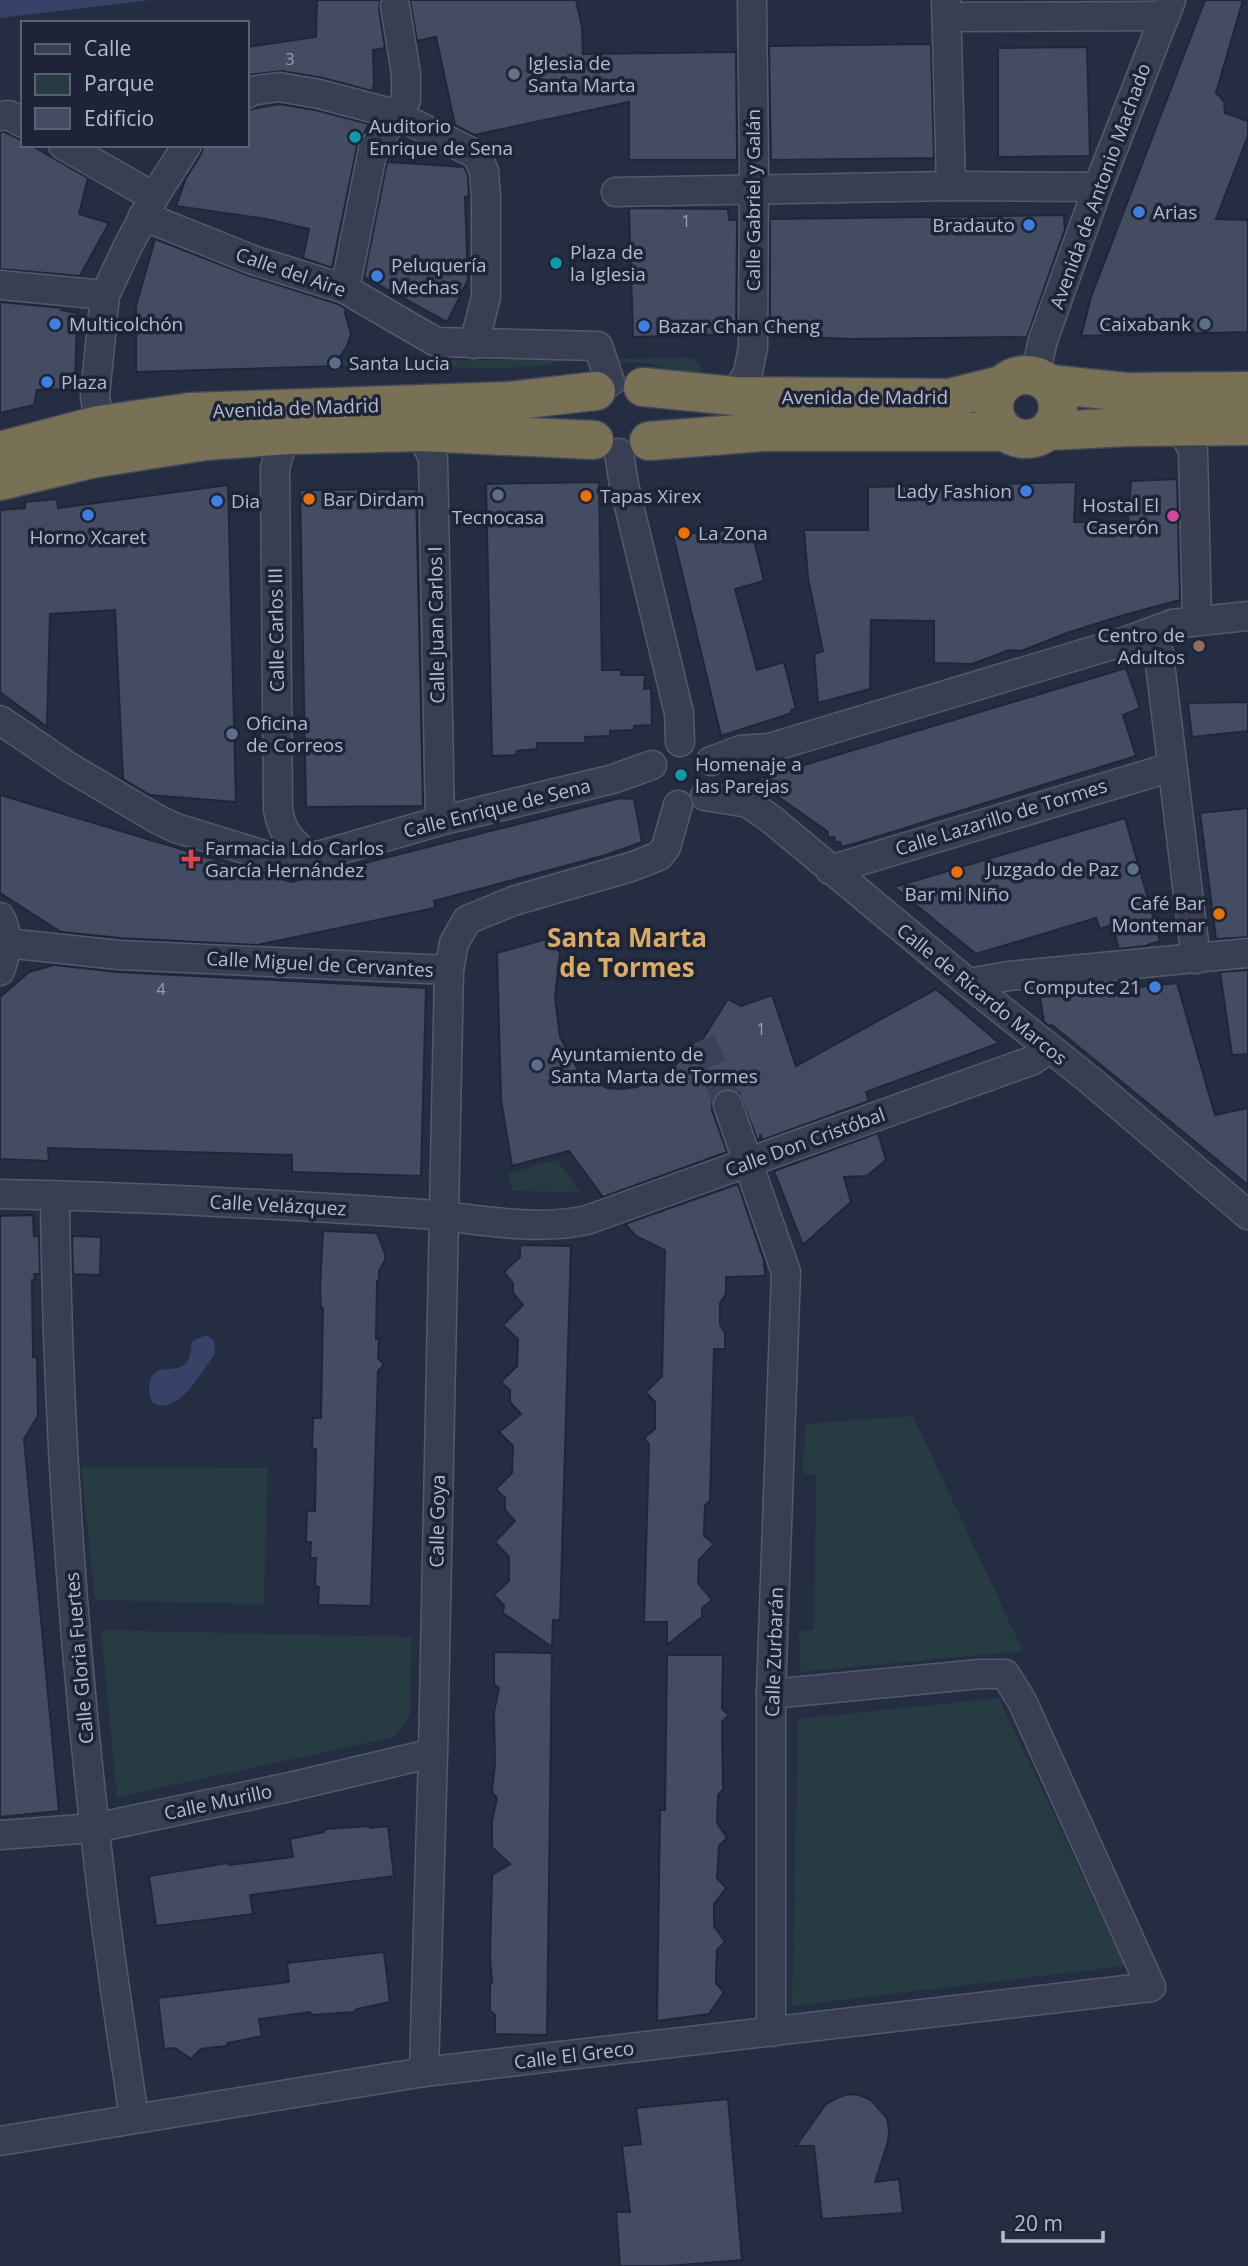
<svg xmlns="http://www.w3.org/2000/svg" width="1248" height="2266" font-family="'Open Sans',sans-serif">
  <rect width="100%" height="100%" fill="#252d42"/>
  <g fill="#273b43">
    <path d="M512 355 577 356 542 366 504 368 340 366V360H511Z"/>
    <path d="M688 358 694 359 701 367V382C685 383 674 371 659 366 646 361 632 362 619 363V359Z"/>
    <path d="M557 1160 580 1192 512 1191 509 1173Z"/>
    <path d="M913 1416 1023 1651 800 1672 799 1631 814 1630 816 1475 803 1474 805 1424Z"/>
    <path d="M81 1467 268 1468 264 1604 95 1600Z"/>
    <path d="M101 1630 412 1637 410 1715 395 1737 117 1797Z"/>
    <path d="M999 1698 1125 1966 792 2006 798 1719Z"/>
  </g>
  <g fill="#364268">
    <path d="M0 0H151L0 18Z"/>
    <path d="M207 1335 214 1341 215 1354C202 1371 178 1417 153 1403 149 1396 148 1389 150 1381 155 1362 176 1375 187 1362 192 1356 190 1349 192 1341Z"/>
  </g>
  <g fill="#444c64" stroke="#202639" stroke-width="2">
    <path d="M317 0H380L379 9 385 48 373 50 374 84 372 91 323 78 282 71 247 75V47L316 37Z"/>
    <path d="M410 0H576L582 27 583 54 736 52 737 160H629V102L474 135 455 125 436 37 417 41Z"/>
    <path d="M1205 0H1243L1216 93 1224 101 1225 113 1248 121V136L1216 219 1248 220V332L1081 336 1091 297Z"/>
    <path d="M931 44 934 158 771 160 769 46Z"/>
    <path d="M1087 47 1090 156 998 157V48Z"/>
    <path d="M279 104 315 110 369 124 357 146 332 268 303 258 309 229 266 219 176 206 186 178 201 154 204 145H247V110Z"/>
    <path d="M0 132H5L23 141V145H30L88 178 79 214 109 223 80 276 0 269Z"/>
    <path d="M387 162 464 167 468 175 469 196 465 197 468 280 447 322 364 277Z"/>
    <path d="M629 208 728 209 729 220H737L736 334 633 337Z"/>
    <path d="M1064 215 1065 229 1027 337 852 339 773 336V332H770V219Z"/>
    <path d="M155 239 247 275 338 304 346 309 345 313 351 334 347 346 340 357V366L136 372V306Z"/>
    <path d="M0 302 62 308 61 310 77 313 75 389 37 390 34 405 0 413Z"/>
    <path d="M1177 479 1180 600 1124 615 1067 633 1021 651 1009 650 972 664 934 663V621L871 620 870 689 818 703 814 654 823 651 808 578 804 530H868V487L1076 482 1074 522 1128 521 1131 481Z"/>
    <path d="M599 482 602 670H621V675H645L644 689 651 688 652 725 634 726V730L610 731V736L585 737 586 743H537V749L517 751 516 755 492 756 486 484Z"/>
    <path d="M228 485 236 802 150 795 123 779 115 610 50 614 47 727 0 692V510L25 508V502L57 499 58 508Z"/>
    <path d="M416 489 423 806 306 807 300 490Z"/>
    <path d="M751 528 764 581 735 589 757 670 784 662 796 709 791 710 792 713 721 736 673 535Z"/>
    <path d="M1126 668 1140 708 1123 715 1136 756 857 843 842 847 840 842 836 843 834 837 829 838 827 831 754 780Z"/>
    <path d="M1248 702V731L1192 737 1188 703Z"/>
    <path d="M0 795 291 882 620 798 634 799 642 842 606 855 434 901 435 908 257 945 120 938 61 932 0 893Z"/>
    <path d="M1248 808V937L1216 939 1200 813Z"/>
    <path d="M1125 818 1160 941 1145 946 1119 949 1112 925 1100 929 1096 918 976 954 894 887Z"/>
    <path d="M546 939 560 952 555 998 560 1037 577 1068 592 1080 607 1088 621 1089 637 1087 671 1069 702 1040 728 999 741 1006 772 995 796 1066 936 989 999 1043 866 1092 869 1101 762 1140 760 1134V1140L758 1141 739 1093 732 1089 722 1090 716 1094 712 1101V1110L727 1152 603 1197 569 1151 512 1166 501 1100 497 953Z"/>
    <path d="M54 965 117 972 426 988 421 1176 292 1172V1155L48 1148 49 1161 0 1159V997L29 972Z"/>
    <path d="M1248 970V1054L1232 1055 1220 972Z"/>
    <path d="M1177 983 1215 1115 1248 1108V1185L1052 1025 1049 1026 1044 1022 1040 997Z"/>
    <path d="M878 1133 886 1160 867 1176 844 1177 851 1202 803 1245 774 1171Z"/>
    <path d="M738 1184 764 1261 765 1276 726 1277V1294L720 1303V1324L725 1333V1349H714L710 1501 705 1505 704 1536 714 1544 699 1560 698 1583 712 1600 702 1608V1617L667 1645V1622H644L649 1444 644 1438 655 1429V1402L646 1392 662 1376 665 1250 636 1236 625 1224Z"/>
    <path d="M33 1215 34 1236H39L40 1274H34L35 1280H32L33 1357H37L38 1416 24 1439 59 1811 0 1817V1216Z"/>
    <path d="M323 1231 377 1233 385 1254V1260L379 1271V1281H377L376 1339H379L378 1358 384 1365 378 1371 371 1606 318 1605 319 1587 315 1586 316 1558H310L311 1542H306L307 1511H315L316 1449H312L313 1418H321L323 1308H321L320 1288Z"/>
    <path d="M72 1236 101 1237 100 1275 73 1274Z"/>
    <path d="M520 1245 571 1246 560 1620H553L552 1647 503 1613 504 1605 494 1595 509 1581V1557L495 1542 515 1521 505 1510V1498L496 1489 512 1473 513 1446 499 1432 521 1414 510 1402V1390L501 1382 517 1366 518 1339 503 1325 523 1305 513 1293V1283L504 1272 520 1257Z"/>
    <path d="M494 1652 552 1653 547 2035 495 2034V2015L490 2011V1984L492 1983 490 1957 492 1875 510 1864 492 1847V1821L497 1798 492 1792 495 1764 494 1712 499 1688 494 1684Z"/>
    <path d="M667 1655H723L722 1709 729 1715 722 1722 723 1790 718 1795 717 1823 727 1838 719 1846 717 1878 726 1888 714 1904V1926L725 1942 717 1950 716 1972V1983L724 1992 709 2014 657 2021 660 1810H665Z"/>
    <path d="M370 1826V1828L388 1826 394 1876 250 1895 253 1914 156 1926 149 1876 228 1863 229 1865 293 1857 290 1839 324 1832 326 1829Z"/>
    <path d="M384 1952 390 2002 357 2009 354 2012 311 2015 310 2012 259 2019 262 2036 228 2043 226 2046 201 2049 191 2059 175 2048 164 2049 158 1998 289 1982 287 1963Z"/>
    <path d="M848 2094 859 2095 871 2100 887 2118 889 2130 888 2142 875 2182 899 2179 903 2213 822 2219 814 2146H796L826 2104 837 2098Z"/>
    <path d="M728 2099 742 2260 668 2266H620L616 2212H630L622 2146 641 2144 636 2108Z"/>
  </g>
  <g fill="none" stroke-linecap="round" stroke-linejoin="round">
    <path stroke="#3b4257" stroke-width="28" stroke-dasharray="28 14" stroke-linecap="butt" d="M702 1040 728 1105"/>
    <g stroke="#545a6c" stroke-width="31">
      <g id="street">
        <path d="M946 0 951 186"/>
        <path d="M947 17 1165 16"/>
        <path d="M247 94 250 91 279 87 319 94 395 114 477 155 484 171 486 198V297L474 344"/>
        <path d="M0 116 9 115 23 123"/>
        <path d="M63 145 154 197"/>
        <path d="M616 192 951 186 1098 187"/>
        <path d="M143 216 253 260 345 289 436 342 598 346 610 382"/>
        <path d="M0 285 105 295"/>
        <path d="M345 289 373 149 406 100V74L395 6"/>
        <path d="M1035 375 1043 340 1098 187 1171 0"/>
        <path d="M734 396 748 373 753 347 754 167 752 0"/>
        <path d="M99 425 95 395 105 295 127 248 154 197 187 145"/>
        <path d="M1181 426 1193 451 1197 620"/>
        <path d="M421 432 433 459 440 821"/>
        <path d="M290 435 280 451 275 468 278 809C282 835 292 841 311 858"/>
        <path d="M619 453 624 485 679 713 680 742"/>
        <path d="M1156 631 1196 959"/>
        <path d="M0 720 69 767 157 819 176 828 274 858H311L440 821 613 779 652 765"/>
        <path d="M711 761 741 750 769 748 1129 640 1172 624 1248 616"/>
        <path d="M705 796 748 803 771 819 968 983 1091 1081 1248 1215"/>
        <path d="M830 870 1172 767"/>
        <path d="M0 917C9 934 7 953 0 971"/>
        <path d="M6 943 119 955 449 970"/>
        <path d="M968 983 1009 976 1248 953"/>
        <path d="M728 1105 786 1272 771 1694V2032"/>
        <path d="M0 1194C136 1197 272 1204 408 1213 467 1216 529 1233 587 1220L1031 1061 1049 1049"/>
        <path d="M55 1195C57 1419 73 1644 99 1866 108 1950 122 2034 134 2118"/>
        <path d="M0 1835 95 1828 285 1788 433 1753"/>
        <path d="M424 2072 433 1753 449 970 454 943 467 920 513 901 631 867 659 856 666 847 678 805"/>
        <path d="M0 2141 424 2072 1151 1987 1022 1701 1005 1674H980L771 1694"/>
      </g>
    </g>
    <g stroke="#414759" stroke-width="41">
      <g id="highway">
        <circle cx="1026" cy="407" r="32"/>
        <path d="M1049 384 1126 392 1248 391"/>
        <path d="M643 387 734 396 950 398 1002 385"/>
        <path d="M1049 431 1129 427 1248 426"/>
        <path d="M649 441 763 432H1005"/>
        <path d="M0 451 99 425 190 412 508 401 596 391"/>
        <path d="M0 481 91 459 205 441 290 435 421 432 594 440"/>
      </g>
    </g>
    <use href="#street" stroke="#393f52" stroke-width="28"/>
    <use href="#highway" stroke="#787156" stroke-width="38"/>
  </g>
  <circle fill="#6b7280" stroke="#1e2437" stroke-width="2.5" cx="514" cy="74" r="7"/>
  <g fill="#0f9aa8" stroke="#1e2437" stroke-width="2.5">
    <circle cx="355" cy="137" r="7"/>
    <circle cx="556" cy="263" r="7"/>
    <circle cx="681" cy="775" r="7"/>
  </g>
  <g fill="#3f7fe0" stroke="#1e2437" stroke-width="2.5">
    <circle cx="1139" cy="212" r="7"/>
    <circle cx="1029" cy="225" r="7"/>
    <circle cx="377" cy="276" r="7"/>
    <circle cx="55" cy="324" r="7"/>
    <circle cx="644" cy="326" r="7"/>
    <circle cx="47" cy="382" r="7"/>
    <circle cx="1026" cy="491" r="7"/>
    <circle cx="217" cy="501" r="7"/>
    <circle cx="88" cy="515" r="7"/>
    <circle cx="1155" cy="987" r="7"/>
  </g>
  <g fill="#5c6f8a" stroke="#1e2437" stroke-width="2.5">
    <circle cx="1205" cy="324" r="7"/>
    <circle cx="335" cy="363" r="7"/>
    <circle cx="498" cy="495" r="7"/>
    <circle cx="232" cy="734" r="7"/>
    <circle cx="1133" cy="869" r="7"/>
    <circle cx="537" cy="1065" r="7"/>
  </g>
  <g fill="#e8710a" stroke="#1e2437" stroke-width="2.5">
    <circle cx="586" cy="496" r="7"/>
    <circle cx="309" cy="499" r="7"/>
    <circle cx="684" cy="533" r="7"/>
    <circle cx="957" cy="872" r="7"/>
    <circle cx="1219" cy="914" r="7"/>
  </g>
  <circle fill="#d1479c" stroke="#1e2437" stroke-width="2.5" cx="1173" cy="516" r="7"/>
  <circle fill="#8d6e63" stroke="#1e2437" stroke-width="2.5" cx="1199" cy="646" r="7"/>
  <path fill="#e0444e" stroke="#1e2437" stroke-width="2.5" d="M187.5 848.5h7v7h7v7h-7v7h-7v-7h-7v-7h7z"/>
  <g text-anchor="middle" stroke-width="7" stroke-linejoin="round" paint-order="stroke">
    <g font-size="16" fill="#9a9fb2">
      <text x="290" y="65">3</text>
      <text x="686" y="227">1</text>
      <text x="161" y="995">4</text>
      <text x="761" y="1035">1</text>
    </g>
    <g font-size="19" fill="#b6bbcc" stroke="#1e2437" text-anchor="start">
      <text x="528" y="70">Iglesia de<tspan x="528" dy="22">Santa Marta</tspan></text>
      <text x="369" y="133">Auditorio<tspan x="369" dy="22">Enrique de Sena</tspan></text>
      <text x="1153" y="219">Arias</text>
      <text x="1015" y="232" text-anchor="end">Bradauto</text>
      <text x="570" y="259">Plaza de<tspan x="570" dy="22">la Iglesia</tspan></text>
      <text x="391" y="272">Peluquería<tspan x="391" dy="22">Mechas</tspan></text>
      <text x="69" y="331">Multicolchón</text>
      <text x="1191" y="331" text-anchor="end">Caixabank</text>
      <text x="658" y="333">Bazar Chan Cheng</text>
      <text x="349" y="370">Santa Lucia</text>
      <text x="61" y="389">Plaza</text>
      <text x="1012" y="498" text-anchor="end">Lady Fashion</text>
      <text x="600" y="503">Tapas Xirex</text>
      <text x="323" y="506">Bar Dirdam</text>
      <text x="231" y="508">Dia</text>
      <text x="1159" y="512" text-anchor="end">Hostal El<tspan x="1159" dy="22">Caserón</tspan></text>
      <text x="498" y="524" text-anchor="middle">Tecnocasa</text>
      <text x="698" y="540">La Zona</text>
      <text x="88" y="544" text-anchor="middle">Horno Xcaret</text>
      <text x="1185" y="642" text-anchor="end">Centro de<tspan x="1185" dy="22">Adultos</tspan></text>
      <text x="246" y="730">Oficina<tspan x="246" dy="22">de Correos</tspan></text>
      <text x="695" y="771">Homenaje a<tspan x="695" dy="22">las Parejas</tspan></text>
      <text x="205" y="855">Farmacia Ldo Carlos<tspan x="205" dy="22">García Hernández</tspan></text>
      <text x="1119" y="876" text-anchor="end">Juzgado de Paz</text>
      <text x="957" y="901" text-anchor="middle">Bar mi Niño</text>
      <text x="1205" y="910" text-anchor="end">Café Bar<tspan x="1205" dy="22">Montemar</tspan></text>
      <text x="1141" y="994" text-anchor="end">Computec 21</text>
      <text x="551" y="1061">Ayuntamiento de<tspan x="551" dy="22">Santa Marta de Tormes</tspan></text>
    </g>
    <g font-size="19" fill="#b6bbcc" stroke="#1e2437">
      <text transform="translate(1100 186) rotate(-70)" y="7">Avenida de Antonio Machado</text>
      <text transform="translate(753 200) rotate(-90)" y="7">Calle Gabriel y Galán</text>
      <text transform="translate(291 272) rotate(19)" y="7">Calle del Aire</text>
      <text x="865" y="404">Avenida de Madrid</text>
      <text transform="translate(296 408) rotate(-2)" y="7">Avenida de Madrid</text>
      <text transform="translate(436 625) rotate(-91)" y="7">Calle Juan Carlos I</text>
      <text transform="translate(276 630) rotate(-91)" y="7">Calle Carlos III</text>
      <text transform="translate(497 808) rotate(-14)" y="7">Calle Enrique de Sena</text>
      <text transform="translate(1001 817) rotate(-17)" y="7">Calle Lazarillo de Tormes</text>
      <text transform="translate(320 964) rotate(3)" y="7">Calle Miguel de Cervantes</text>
      <text transform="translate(982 994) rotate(39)" y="7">Calle de Ricardo Marcos</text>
      <text transform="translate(805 1142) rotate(-20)" y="7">Calle Don Cristóbal</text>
      <text transform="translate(278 1205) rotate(3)" y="7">Calle Velázquez</text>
      <text transform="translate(437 1521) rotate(-89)" y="7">Calle Goya</text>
      <text transform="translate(774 1652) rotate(-88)" y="7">Calle Zurbarán</text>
      <text transform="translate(79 1658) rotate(-95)" y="7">Calle Gloria Fuertes</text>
      <text transform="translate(218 1802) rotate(-12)" y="7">Calle Murillo</text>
      <text transform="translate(574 2055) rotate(-7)" y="7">Calle El Greco</text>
    </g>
    <g font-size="26" font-weight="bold" fill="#daab63" stroke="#1e2437">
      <text x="627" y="947">Santa Marta<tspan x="627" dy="30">de Tormes</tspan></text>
    </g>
  </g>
  <rect x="21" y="21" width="228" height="126" fill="#1e2437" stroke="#5b6073" stroke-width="2"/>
  <rect x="35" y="44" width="35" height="10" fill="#393f52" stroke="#5b6073" stroke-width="2"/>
  <text x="84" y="56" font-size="21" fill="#b6bbcc">Calle</text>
  <rect x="35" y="74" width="35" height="21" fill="#273b43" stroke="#5b6073" stroke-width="2"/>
  <text x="84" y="91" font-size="21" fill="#b6bbcc">Parque</text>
  <rect x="35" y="108" width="35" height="21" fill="#444c64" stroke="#5b6073" stroke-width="2"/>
  <text x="84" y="126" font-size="21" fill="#b6bbcc">Edificio</text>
  <path d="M1003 2231v10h100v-10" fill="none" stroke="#b6bbcc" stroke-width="3.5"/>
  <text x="1014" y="2231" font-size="21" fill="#b6bbcc" stroke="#1e2437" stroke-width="5" paint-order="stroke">20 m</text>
</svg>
